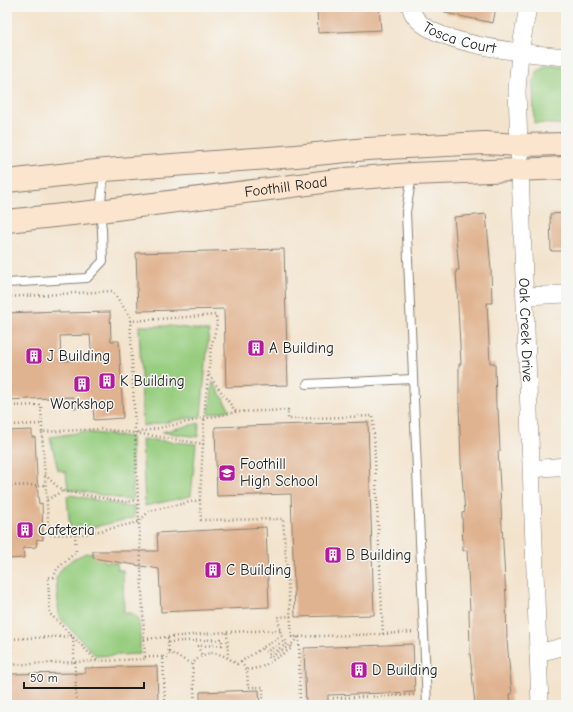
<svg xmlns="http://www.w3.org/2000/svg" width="573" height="712" font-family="'Comic Neue',sans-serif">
  <rect width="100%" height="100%" fill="#f6f6f2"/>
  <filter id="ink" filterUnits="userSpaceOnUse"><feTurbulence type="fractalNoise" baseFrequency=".025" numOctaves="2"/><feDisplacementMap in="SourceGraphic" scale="8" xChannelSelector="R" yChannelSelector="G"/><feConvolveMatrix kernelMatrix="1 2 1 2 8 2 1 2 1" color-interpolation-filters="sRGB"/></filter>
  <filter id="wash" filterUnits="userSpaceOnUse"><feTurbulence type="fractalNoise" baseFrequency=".012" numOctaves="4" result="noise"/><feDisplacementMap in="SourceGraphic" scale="16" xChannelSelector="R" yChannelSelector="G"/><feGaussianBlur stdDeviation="0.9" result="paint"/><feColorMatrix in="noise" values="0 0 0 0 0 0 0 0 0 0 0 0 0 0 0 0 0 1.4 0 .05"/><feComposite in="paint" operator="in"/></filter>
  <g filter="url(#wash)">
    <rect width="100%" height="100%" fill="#f3e3cc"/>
    <g fill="#97cd7f" stroke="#5a744e">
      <path d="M548 64 566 67V125L534 123 533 81 538 70Z"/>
      <path d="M139 326H170L209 331 201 416 143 426Z"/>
      <path d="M213 382 230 410 209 414Z"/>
      <path d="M199 423 198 437 162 432Z"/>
      <path d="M83 432 131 437 133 499 128 500 68 489 66 472 58 470 50 437Z"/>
      <path d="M142 439 196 444 191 496 145 506Z"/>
      <path d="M71 495 129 507 134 506V518L84 529 70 530 67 496Z"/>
      <path d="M104 551V562L117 563 118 570H123L124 614C127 613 131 612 133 614 142 617 140 645 140 654L96 656 59 617 56 578 63 567 73 559 86 553Z"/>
    </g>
    <g id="blocks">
      <g fill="#e0b390" fill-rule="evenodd">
        <path d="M317 7H379L381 30 318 33Z"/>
        <path d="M446 7H496L493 23 445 13Z"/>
        <path d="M566 213V251H551L550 214Z"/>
        <path d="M486 214 491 269 492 303H487L490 363H495L496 409H498L500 451H498L506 599 507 641 512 694H510L511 705H475L470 653 469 610H470L467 550 463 551 462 513 465 512 461 463 459 403V364H461L456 270H459L454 217Z"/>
        <path d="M284 249 288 385 226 387 224 309 138 311 136 253Z"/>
        <path d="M59 311V313L110 312 111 341H119L123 418 94 420 93 407 73 408V397L7 400V313ZM90 335 92 360 61 361 60 336Z"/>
        <path d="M368 422 374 615 295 617 291 494 217 496 215 427Z"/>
        <path d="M32 430V437H35L38 496 39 504 42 503 43 540 37 539 36 547 23 548 24 558 7 559V431Z"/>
        <path d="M266 527 269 607 161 612 159 569 93 558V551H158L157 533Z"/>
        <path d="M413 644 415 692 328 695V705H306L304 648Z"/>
        <path d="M157 666 158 705H7V674L85 673V668Z"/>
        <path d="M259 690 260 705H200V692Z"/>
      </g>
    </g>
  </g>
  <g filter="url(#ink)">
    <use href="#blocks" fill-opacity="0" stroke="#888074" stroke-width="1"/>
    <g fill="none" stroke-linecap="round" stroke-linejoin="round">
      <g stroke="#888074" stroke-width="10">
        <g id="lane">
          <path d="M412 175 406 212 427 705"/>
          <path d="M7 283 87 278 103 261 102 230 100 211 104 172"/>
          <path d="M307 384 413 379"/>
        </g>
      </g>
      <g stroke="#888074" stroke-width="18">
        <g id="street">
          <path id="s1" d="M411 7C416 45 535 54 566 57"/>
          <path id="s2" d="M528 7 520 52 517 91 540 705"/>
          <path d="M525 296 566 294"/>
          <path d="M532 469 566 466"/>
          <path d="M538 653 566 646"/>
        </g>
      </g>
      <g stroke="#888074" stroke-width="24">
        <g id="secondary">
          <path d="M7 181 105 170 296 156 367 149 485 143 518 145 566 144"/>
          <path id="s3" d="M7 221 100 211 345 179 412 174 566 168"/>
        </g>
      </g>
      <g stroke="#888074" stroke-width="2.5" stroke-dasharray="1 3" stroke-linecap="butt">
        <path d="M7 297 112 291 130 316 145 659 7 665"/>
        <path d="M130 321 216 315 217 324 211 348 205 404 200 500 201 520 283 519 292 637 383 634 373 416 288 419V410L236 412 135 433"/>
        <path d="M209 375 236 412"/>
        <path d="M7 406 41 405 42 424V432"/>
        <path d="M7 425 42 424"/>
        <path d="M45 475 62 491 126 502 138 500"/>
        <path d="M7 486 45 485"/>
        <path d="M47 500 62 491"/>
        <path d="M200 500 149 511 139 522 86 534 49 535 42 432 100 429 135 433 204 444"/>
        <path d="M75 534 76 552 57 569 54 577H48L50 614 97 661"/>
        <path d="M227 632 280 630"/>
        <path d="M383 634 414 632"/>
        <path d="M299 637 300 705"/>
        <path d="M7 639 73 636 77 705"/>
        <path d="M11 639 12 665"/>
        <path d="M144 639 227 632 228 657"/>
        <path d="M168 642 222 639V645L198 646 202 656"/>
        <path d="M263 648 266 652 285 640 287 644 268 655 269 658 291 645 298 637"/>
        <path d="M169 652 192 664"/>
        <path d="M145 657H163L165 705"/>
        <path d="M163 657H169L168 637"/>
        <path d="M241 662 247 671 248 687H263V705"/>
        <path d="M247 670 262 667 292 648 291 645"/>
        <path d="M195 705 192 664C208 647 220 652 237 664L281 636 278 617 291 616"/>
        <path d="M333 705 332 698 415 695"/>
      </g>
      <use href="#lane" stroke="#fff" stroke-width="8"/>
      <use href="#street" stroke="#fff" stroke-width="17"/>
      <use href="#secondary" stroke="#fbe5cf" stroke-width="22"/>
    </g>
  </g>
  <defs>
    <g id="building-square" transform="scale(0.9)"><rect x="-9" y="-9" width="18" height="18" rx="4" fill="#b5179e" stroke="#f6f6f2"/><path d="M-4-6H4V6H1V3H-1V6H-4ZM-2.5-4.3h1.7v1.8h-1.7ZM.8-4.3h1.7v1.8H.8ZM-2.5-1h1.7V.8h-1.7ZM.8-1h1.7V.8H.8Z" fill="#fff"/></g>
    <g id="school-square" transform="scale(0.9)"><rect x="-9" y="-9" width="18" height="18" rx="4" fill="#b5179e" stroke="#f6f6f2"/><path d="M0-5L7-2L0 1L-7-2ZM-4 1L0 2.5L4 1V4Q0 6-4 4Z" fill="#fff"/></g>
  </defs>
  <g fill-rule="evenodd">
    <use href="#building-square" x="256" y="348"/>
    <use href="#building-square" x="34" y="356"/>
    <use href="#building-square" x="107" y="381"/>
    <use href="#building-square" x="82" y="384"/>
    <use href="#school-square" x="227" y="473"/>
    <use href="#building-square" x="25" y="530"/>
    <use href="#building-square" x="333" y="555"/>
    <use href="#building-square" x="213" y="570"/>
    <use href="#building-square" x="359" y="670"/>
  </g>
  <g text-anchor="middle" stroke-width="3" stroke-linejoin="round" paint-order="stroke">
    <g font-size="15" fill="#1c1c1c" stroke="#f6f6f2">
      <text dy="5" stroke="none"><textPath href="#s1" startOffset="61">Tosca Court</textPath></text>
      <text dy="5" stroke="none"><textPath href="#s3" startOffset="281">Foothill Road</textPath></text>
      <text dy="5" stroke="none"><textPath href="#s2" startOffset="324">Oak Creek Drive</textPath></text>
    </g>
    <g font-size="15" fill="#1c1c1c" stroke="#f6f6f2" text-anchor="start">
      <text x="269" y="353">A Building</text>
      <text x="47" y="361">J Building</text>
      <text x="120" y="386">K Building</text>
      <text x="82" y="409" text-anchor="middle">Workshop</text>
      <text x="240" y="469">Foothill<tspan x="240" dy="17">High School</tspan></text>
      <text x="38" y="535">Cafeteria</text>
      <text x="346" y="560">B Building</text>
      <text x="226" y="575">C Building</text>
      <text x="372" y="675">D Building</text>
    </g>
  </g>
  <rect width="573" height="712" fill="none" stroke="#f6f6f2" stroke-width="24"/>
  <path d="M24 682v6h120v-6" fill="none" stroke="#1c1c1c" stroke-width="2"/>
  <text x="30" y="682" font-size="12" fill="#1c1c1c" stroke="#f6f6f2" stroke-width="3" paint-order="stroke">50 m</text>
</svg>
